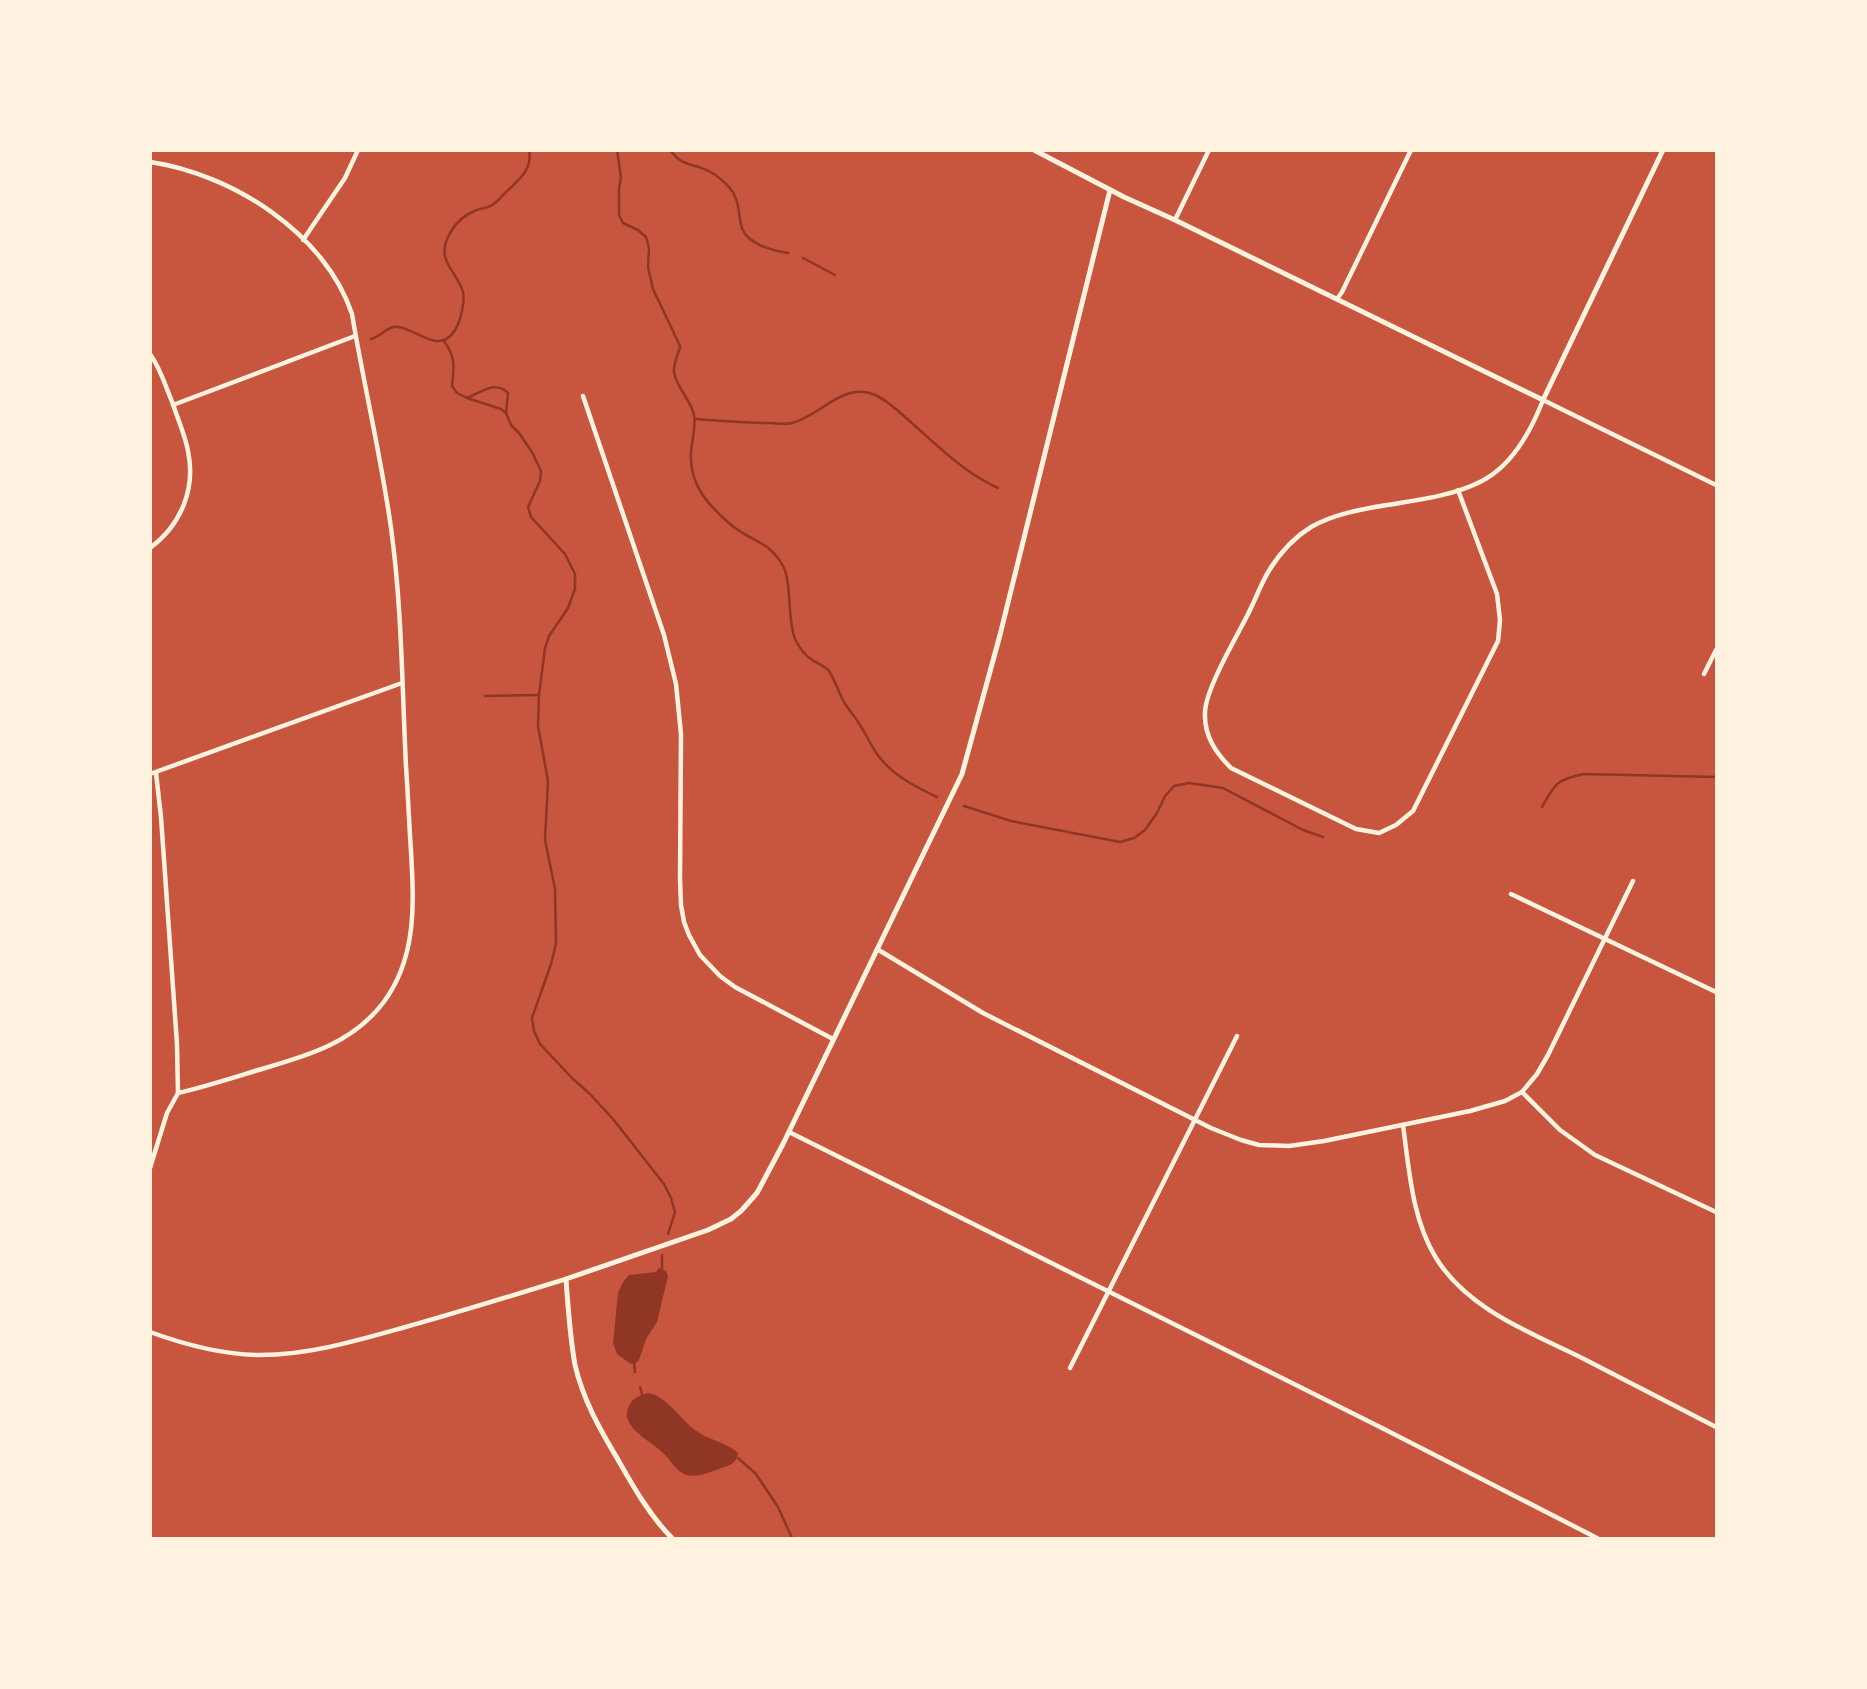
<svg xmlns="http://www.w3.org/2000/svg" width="1867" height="1689" font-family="'Exo 2',sans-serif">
  <rect width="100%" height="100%" fill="#c8553d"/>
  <g fill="#8f3625">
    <path d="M659 1268 666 1271 668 1276 657 1322 646 1339 639 1360 636 1363 631 1364 617 1354 613 1343 618 1293 623 1282 629 1275 656 1272Z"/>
    <path d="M648 1393C667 1396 680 1419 695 1430 708 1440 728 1443 738 1453 736 1465 729 1465 719 1469 710 1472 697 1478 687 1475 676 1472 671 1460 663 1453 652 1441 616 1426 630 1404 634 1397 641 1395 648 1393Z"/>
  </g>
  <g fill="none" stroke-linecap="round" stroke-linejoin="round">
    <g stroke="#8f3625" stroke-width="2.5">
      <path d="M617 150 621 177 619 189V215L623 223 638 230 646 237 649 248 648 267 653 289 680 346C679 354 673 363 674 372 676 387 691 400 694 415 696 428 692 439 691 452 689 484 707 504 730 524 749 541 769 540 783 566 792 582 787 619 795 639 799 647 803 654 811 659 817 664 824 665 829 671 835 680 838 691 843 700 847 708 853 714 858 722 865 732 870 744 877 754 892 775 914 786 937 797"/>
      <path d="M670 150C684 169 695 162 712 173 718 176 724 182 729 187 741 201 737 212 742 228 748 245 772 250 788 253"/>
      <path d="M803 258 835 275"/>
      <path d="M371 339C380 337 386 328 394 327 409 324 433 351 449 337 454 333 458 325 460 319 462 311 465 301 463 292 457 270 434 261 450 233 456 222 466 214 477 210 483 208 488 208 492 205 497 202 500 198 504 194 517 181 533 171 529 150"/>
      <path d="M444 341C456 358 454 366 452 386L457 393 467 398 501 409 506 413 511 425 519 433 532 452 541 471 540 481 528 507 531 517 565 554 575 574V589L568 608 549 636 545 648 539 695 538 726 548 781 545 840 555 889 556 944 551 964 532 1018 534 1031 540 1044 572 1078 590 1094 613 1119 664 1184 671 1198 675 1212 668 1234"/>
      <path d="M467 398C481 392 496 380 508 393L506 413"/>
      <path d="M696 419C721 421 745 423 771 423 777 423 785 425 792 423 820 416 844 381 875 395 889 401 901 414 913 424 940 448 965 473 998 488"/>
      <path d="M485 696 539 695"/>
      <path d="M964 806 1011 821 1120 842 1134 838 1145 830 1157 813 1165 796 1174 786 1189 783 1223 788 1303 830 1323 837"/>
      <path d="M1542 807C1555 783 1558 779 1584 774L1716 777"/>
      <path d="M662 1268V1255"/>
      <path d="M634 1363 635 1372"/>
      <path d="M640 1387 642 1394"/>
      <path d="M738 1458 756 1474 778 1507 792 1538"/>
    </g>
    <g stroke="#fff3e0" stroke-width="4.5">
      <path d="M150 162C232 174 325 233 352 314 364 386 381 456 391 528 402 607 402 687 406 766 408 794 409 822 411 851 414 904 417 958 383 1003 351 1045 303 1057 255 1071 229 1079 204 1087 178 1093L167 1113 150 1168"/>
      <path d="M1175 220 1209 150"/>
      <path d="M303 240 345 178 358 150"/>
      <path d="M1337 299 1342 292 1411 150"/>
      <path d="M150 354C161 369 166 388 173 404 178 420 185 435 188 451 196 489 181 525 150 548"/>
      <path d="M583 396 664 635 676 684 681 734 680 879 681 905 684 922 689 935 700 955 720 976 735 987 833 1039"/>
      <path d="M173 405 355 336"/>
      <path d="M1458 490 1497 594 1500 620 1498 641 1413 811 1396 825 1379 833 1356 829 1231 768C1216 753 1204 736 1205 713 1205 690 1236 638 1247 616 1255 601 1261 583 1270 569 1280 553 1295 537 1311 527 1334 514 1362 509 1387 505 1417 500 1452 496 1480 482 1511 467 1531 431 1543 400L1716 485"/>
      <path d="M1704 674 1716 650"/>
      <path d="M156 773 161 817 177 1044 178 1093"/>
      <path d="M150 774 402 683"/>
      <path d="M1511 894 1716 992"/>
      <path d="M877 949 983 1013 1211 1128 1241 1140 1259 1145 1289 1146 1324 1141 1470 1111 1505 1101 1522 1092 1537 1074 1548 1055 1633 881"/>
      <path d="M1522 1092 1560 1130 1595 1155 1716 1212"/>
      <path d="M1403 1125C1409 1169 1412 1219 1436 1258 1468 1310 1532 1333 1584 1359 1628 1382 1672 1404 1716 1427"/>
      <path d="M789 1132 1384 1429 1597 1538"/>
      <path d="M150 1332C186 1345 222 1355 260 1355 308 1355 356 1341 402 1328 456 1313 511 1296 566 1279"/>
      <path d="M1070 1368 1237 1036"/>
    </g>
    <g stroke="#fff3e0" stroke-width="5">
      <path d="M1034 150 1124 197 1175 220 1543 400 1663 150"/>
      <path d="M672 1538C649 1515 633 1486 617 1458 599 1428 583 1399 575 1365 570 1337 568 1308 566 1279L708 1230 731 1219 741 1211 757 1193 783 1144 962 774 1000 635 1110 190"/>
    </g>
  </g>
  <rect width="1867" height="1689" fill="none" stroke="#fff3e0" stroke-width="304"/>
</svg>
